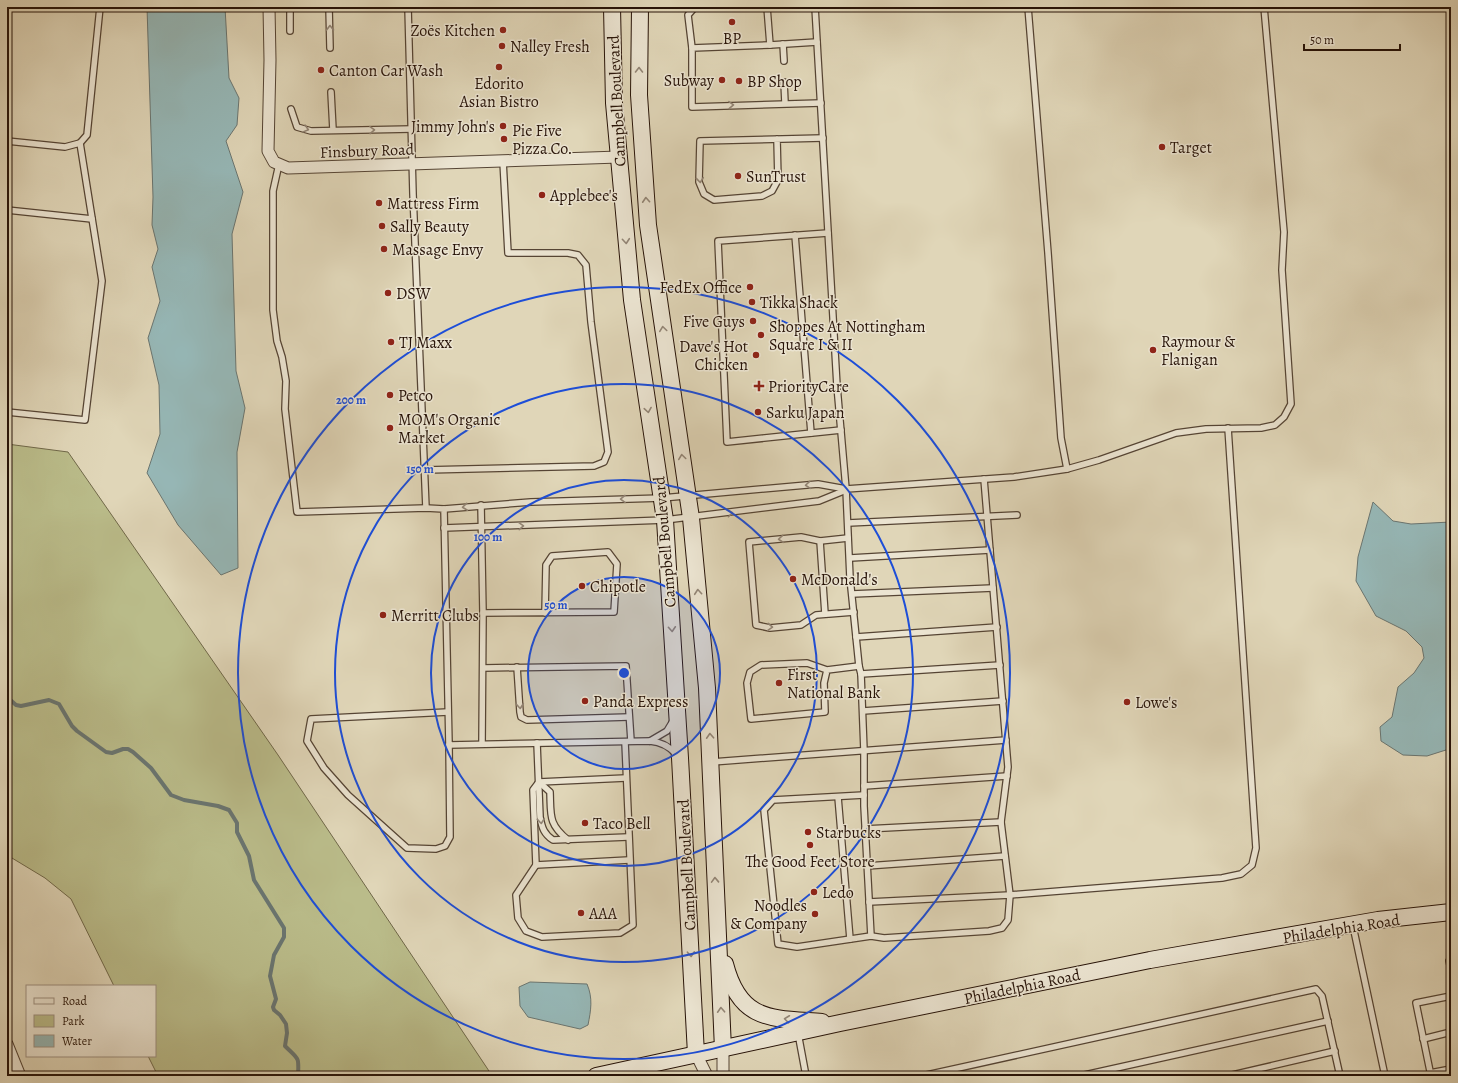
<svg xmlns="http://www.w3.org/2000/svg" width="1458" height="1083" font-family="Alegreya,serif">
  <rect width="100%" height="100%" fill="#e0d6b8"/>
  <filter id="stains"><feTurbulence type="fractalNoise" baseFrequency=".005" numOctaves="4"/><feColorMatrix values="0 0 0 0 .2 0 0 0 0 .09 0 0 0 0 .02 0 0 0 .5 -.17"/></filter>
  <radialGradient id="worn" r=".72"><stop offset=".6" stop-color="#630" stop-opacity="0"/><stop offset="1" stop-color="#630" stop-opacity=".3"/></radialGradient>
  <path fill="#babc8a" stroke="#706849" d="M7 444 68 452 278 755 489 1071 473 1076H158L148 1056H155V986H114L71 899 45 878 7 855Z"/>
  <g fill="#96b7b6" stroke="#6a7570">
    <path d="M147 7H225L229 78 239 98 237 125 226 141 243 192 232 234 236 371 245 408 237 452 238 568 221 575 178 525 147 473 160 434 159 385 148 338 160 301 152 267 158 249 152 225 153 197Z"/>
    <path d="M1373 502 1393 521 1411 524 1451 522V750L1449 749 1427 756 1403 755 1381 741 1380 727 1392 717 1398 687 1414 673 1424 658 1422 647 1406 631 1376 616 1356 581 1358 557Z"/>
    <path d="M530 982 587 984C593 998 591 1010 588 1025L580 1029 528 1017 520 1006 519 987Z"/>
  </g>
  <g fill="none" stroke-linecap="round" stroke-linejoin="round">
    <path stroke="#6a7570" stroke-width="4" d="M7 697 16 705 21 706 49 700 59 704 72 726 77 731 106 752 112 753 123 749H128L133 752 151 768 171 795 184 800 218 806 229 810 237 823V832L249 856 254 880 284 928V937L274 955 270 976 276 999 273 1007 274 1010 280 1015 286 1024 287 1033 285 1046C299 1060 299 1056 298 1076"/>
    <g stroke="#554434" stroke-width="8">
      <g id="service">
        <path d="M329 7 330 48"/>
        <path d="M408 7 413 194 426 508"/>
        <path d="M767 7 770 45 817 42"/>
        <path d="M815 7 837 386 846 489 850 578 859 666 861 674 864 751V806L871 936"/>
        <path d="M1028 7 1048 253 1061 438 1067 469"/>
        <path d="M290 31V7"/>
        <path d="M783 44 784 61"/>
        <path d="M770 45 692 48V107L821 103"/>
        <path d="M692 48 688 15 695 7"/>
        <path d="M784 82 785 103"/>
        <path d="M331 92 333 130"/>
        <path d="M291 109 297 127 311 131 412 129"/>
        <path d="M777 139 778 180 772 191 762 196 714 200 704 194 699 182 700 141 823 138"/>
        <path d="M7 141 65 147 80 143 87 135 100 7"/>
        <path d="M279 164 273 191V310L277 341 282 357 286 381 285 409 297 512 426 508 444 509 449 745 650 741C661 742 669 746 676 754"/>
        <path d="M7 210 92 219"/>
        <path d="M828 233 718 241 727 442 841 430"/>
        <path d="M795 235 811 433"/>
        <path d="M7 412 85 420 102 281 80 143"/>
        <path d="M425 470 594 466 604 462 608 452 591 322 586 265 578 255 568 253H508L503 161"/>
        <path d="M984 479 1008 767 1001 822 1010 895 1222 878 1241 874 1252 865 1256 848 1228 428"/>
        <path d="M481 505 483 613 482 744"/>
        <path d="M444 509 531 502 662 498 818 484 846 489 1014 477 1067 469 1099 460 1176 433 1206 429 1261 428 1275 425 1284 417 1291 404 1282 270 1284 232 1264 7"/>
        <path d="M848 523 1017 515"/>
        <path d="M444 528 665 520 819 501 846 490"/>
        <path d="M848 538 820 541 801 537 749 542 756 625 770 628 801 625 816 615 854 612"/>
        <path d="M820 541 825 614"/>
        <path d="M850 558 990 550"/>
        <path d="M852 594 993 588"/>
        <path d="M483 613 614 612 617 564 608 552 552 556 546 565 545 613"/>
        <path d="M856 637 997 627"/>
        <path d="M517 667 520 712 521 717 527 720 629 717"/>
        <path d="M483 668 626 666 631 741"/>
        <path d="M827 670 824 683 825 712 751 719 747 683 750 672 761 665 807 663 827 670 859 666"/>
        <path d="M861 674 1000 665"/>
        <path d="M863 711 1003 701"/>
        <path d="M448 712 311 719 307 741 324 768 348 795 407 848 436 849 445 846 450 837 449 745"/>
        <path d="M650 741 667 731 673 721"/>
        <path d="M537 743 540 817C542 828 544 834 553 840L628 837"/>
        <path d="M712 762 1006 740"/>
        <path d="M539 782 533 790 536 865 516 895 518 918 526 931 542 937 620 933 633 925 625 742"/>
        <path d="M539 782 626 778"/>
        <path d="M539 782 550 792C551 815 548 824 568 840"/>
        <path d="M864 786 1007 776"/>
        <path d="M864 795 773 800 764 810 778 944 797 947 871 936 884 938 989 931 1002 928 1008 920 1010 895 869 902"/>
        <path d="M838 797 850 939"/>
        <path d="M865 829 1001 822"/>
        <path d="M536 865 629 860"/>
        <path d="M867 866 1005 856"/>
        <path d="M1353 926 1385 1076"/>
        <path d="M1451 960 1449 961 1451 969"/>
        <path d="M798 1033 806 1076"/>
        <path d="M1423 1039 1451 1032"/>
        <path d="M1430 1073 1451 1069"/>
        <path d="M922 1076 1316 989 1322 996 1340 1076"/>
        <path d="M1080 1076 1328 1021"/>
        <path d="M1228 1076 1335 1051"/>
        <path d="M1431 1076 1416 1003 1451 996"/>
      </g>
    </g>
    <g stroke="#554434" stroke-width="13">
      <g id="minor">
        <path d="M269 7 270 60 268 151 274 162 288 168 619 157"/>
        <path d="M7 1044 20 1076"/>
        <path d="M696 1054 707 1076"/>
        <path d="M723 1076V1049"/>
      </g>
    </g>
    <g stroke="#271308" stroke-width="18">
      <g id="secondary">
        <path d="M612 7 614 103 632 300 665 520 680 758 696 1054"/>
        <path d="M640 7 639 95 648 225 691 518 707 688 723 1049"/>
        <path d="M725 964C740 1022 771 1018 822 1022"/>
        <path d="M596 1076 840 1023 1150 960 1378 920 1451 912"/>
      </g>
    </g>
    <use href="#service" stroke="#ebe4d1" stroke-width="5.5"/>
    <use href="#minor" stroke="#ebe4d1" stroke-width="11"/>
    <use href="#secondary" stroke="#ebe4d1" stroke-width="16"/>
  </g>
  <defs><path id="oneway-chevron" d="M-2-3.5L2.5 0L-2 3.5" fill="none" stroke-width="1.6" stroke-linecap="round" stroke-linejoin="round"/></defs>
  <g stroke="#938677">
    <use href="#oneway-chevron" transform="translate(330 28) rotate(-91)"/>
    <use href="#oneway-chevron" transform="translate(639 70) rotate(-90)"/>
    <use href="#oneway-chevron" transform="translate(731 105) rotate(-2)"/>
    <use href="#oneway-chevron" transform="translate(306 129) rotate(15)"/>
    <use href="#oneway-chevron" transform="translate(372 130) rotate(-1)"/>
    <use href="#oneway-chevron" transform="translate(700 180) rotate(84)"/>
    <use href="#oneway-chevron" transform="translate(646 200) rotate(-94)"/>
    <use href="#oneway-chevron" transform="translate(626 241) rotate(85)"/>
    <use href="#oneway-chevron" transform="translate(663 329) rotate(-98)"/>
    <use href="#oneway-chevron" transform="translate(648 410) rotate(81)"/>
    <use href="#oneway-chevron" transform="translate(682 457) rotate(-98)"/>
    <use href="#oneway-chevron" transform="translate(808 485) rotate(175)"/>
    <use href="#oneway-chevron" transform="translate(623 499) rotate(179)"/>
    <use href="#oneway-chevron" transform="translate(465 507) rotate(174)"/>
    <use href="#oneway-chevron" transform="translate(730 513) rotate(-7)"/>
    <use href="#oneway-chevron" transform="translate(521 526) rotate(-2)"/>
    <use href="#oneway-chevron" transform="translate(781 539) rotate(175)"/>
    <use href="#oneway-chevron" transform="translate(698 592) rotate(-95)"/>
    <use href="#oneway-chevron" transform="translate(770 627) rotate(3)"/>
    <use href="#oneway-chevron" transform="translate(672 629) rotate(86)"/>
    <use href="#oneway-chevron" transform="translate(520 706) rotate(85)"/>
    <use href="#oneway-chevron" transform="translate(710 736) rotate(-93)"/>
    <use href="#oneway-chevron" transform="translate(541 821) rotate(84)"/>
    <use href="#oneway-chevron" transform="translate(715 880) rotate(-92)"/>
    <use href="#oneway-chevron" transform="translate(691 954) rotate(87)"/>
    <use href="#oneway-chevron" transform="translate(721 1010) rotate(-93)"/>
    <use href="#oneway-chevron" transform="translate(787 1019) rotate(-173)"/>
  </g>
  <circle cx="624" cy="673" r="96" fill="#1d4ed8" fill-opacity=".12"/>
  <g fill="none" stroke="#1d4ed8" stroke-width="2">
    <circle cx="624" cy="673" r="96"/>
    <circle cx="624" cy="673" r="193"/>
    <circle cx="624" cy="673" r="289"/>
    <circle cx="624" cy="673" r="386"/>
  </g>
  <g fill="#8f2418" stroke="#ebe4d1" stroke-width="1.5">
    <circle cx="732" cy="22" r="4"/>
    <circle cx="503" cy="30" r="4"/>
    <circle cx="502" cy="46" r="4"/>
    <circle cx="499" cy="67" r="4"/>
    <circle cx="321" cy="70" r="4"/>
    <circle cx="722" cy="80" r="4"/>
    <circle cx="739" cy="81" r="4"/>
    <circle cx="503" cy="126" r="4"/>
    <circle cx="504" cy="139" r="4"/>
    <circle cx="1162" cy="147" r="4"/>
    <circle cx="738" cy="176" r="4"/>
    <circle cx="542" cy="195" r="4"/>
    <circle cx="379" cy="203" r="4"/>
    <circle cx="382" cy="226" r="4"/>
    <circle cx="384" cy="249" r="4"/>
    <circle cx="750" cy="287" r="4"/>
    <circle cx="388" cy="293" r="4"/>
    <circle cx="752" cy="302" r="4"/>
    <circle cx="753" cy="321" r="4"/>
    <circle cx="761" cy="335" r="4"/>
    <circle cx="391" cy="342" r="4"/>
    <circle cx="1153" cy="350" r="4"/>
    <circle cx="756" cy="355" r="4"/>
    <path d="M757 380h4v4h4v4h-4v4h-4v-4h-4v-4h4z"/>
    <circle cx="390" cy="395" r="4"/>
    <circle cx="758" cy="412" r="4"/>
    <circle cx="390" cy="428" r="4"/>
    <circle cx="793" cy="579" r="4"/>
    <circle cx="582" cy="586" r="4"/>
    <circle cx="383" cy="615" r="4"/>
    <circle cx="779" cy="683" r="4"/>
    <circle cx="585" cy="701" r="4"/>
    <circle cx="1127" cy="702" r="4"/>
    <circle cx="585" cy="823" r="4"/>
    <circle cx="808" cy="832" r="4"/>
    <circle cx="810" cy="845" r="4"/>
    <circle cx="814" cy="892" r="4"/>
    <circle cx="581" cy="913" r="4"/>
    <circle cx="815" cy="914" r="4"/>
  </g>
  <g text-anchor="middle" stroke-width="3" stroke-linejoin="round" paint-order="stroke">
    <g font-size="16" fill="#271308" stroke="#ebe4d1" text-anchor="start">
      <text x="495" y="36" text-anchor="end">Zoës Kitchen</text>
      <text x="732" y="44" text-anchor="middle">BP</text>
      <text x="510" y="52">Nalley Fresh</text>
      <text x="329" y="76">Canton Car Wash</text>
      <text x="714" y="86" text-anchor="end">Subway</text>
      <text x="747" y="87">BP Shop</text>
      <text x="499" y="89" text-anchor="middle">Edorito<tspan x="499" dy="18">Asian Bistro</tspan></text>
      <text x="495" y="132" text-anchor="end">Jimmy John's</text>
      <text x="512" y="136">Pie Five<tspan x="512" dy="18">Pizza Co.</tspan></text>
      <text x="1170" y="153">Target</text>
      <text x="746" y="182">SunTrust</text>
      <text x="550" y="201">Applebee's</text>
      <text x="387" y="209">Mattress Firm</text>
      <text x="390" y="232">Sally Beauty</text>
      <text x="392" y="255">Massage Envy</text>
      <text x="742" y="293" text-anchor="end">FedEx Office</text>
      <text x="396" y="299">DSW</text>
      <text x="760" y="308">Tikka Shack</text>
      <text x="745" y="327" text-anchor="end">Five Guys</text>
      <text x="769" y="332">Shoppes At Nottingham<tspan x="769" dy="18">Square I &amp; II</tspan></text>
      <text x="1161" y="347">Raymour &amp;<tspan x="1161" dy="18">Flanigan</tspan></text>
      <text x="399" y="348">TJ Maxx</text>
      <text x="748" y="352" text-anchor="end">Dave's Hot<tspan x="748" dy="18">Chicken</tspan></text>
      <text x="768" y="392">PriorityCare</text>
      <text x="398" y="401">Petco</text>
      <text x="766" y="418">Sarku Japan</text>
      <text x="398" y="425">MOM's Organic<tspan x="398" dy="18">Market</tspan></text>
      <text x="801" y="585">McDonald's</text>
      <text x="590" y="592">Chipotle</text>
      <text x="391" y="621">Merritt Clubs</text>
      <text x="787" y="680">First<tspan x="787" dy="18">National Bank</tspan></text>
      <text x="593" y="707">Panda Express</text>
      <text x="1135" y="708">Lowe's</text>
      <text x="593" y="829">Taco Bell</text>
      <text x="816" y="838">Starbucks</text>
      <text x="810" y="867" text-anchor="middle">The Good Feet Store</text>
      <text x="822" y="898">Ledo</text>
      <text x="807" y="911" text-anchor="end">Noodles<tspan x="807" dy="18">&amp; Company</tspan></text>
      <text x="589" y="919">AAA</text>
    </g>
    <g font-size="16" fill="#271308" stroke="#ebe4d1">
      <text transform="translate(616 101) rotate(-93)" y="6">Campbell Boulevard</text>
      <text transform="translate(367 150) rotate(-2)" y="6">Finsbury Road</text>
      <text transform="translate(664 542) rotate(-95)" y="6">Campbell Boulevard</text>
      <text transform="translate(686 865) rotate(-93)" y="6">Campbell Boulevard</text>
      <text transform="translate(1341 928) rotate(-9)" y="6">Philadelphia Road</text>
      <text transform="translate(1022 986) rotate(-12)" y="6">Philadelphia Road</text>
    </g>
  </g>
  <circle cx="624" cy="673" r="6" fill="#1d4ed8" stroke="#ebe4d1" stroke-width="2"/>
  <g font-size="12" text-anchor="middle" font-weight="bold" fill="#1d4ed8" stroke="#ebe4d1" stroke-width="3" stroke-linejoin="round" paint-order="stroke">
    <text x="351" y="404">200 m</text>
    <text x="420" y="473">150 m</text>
    <text x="488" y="541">100 m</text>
    <text x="556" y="609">50 m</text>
  </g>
  <rect width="1458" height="1083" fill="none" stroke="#e0d6b8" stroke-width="24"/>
  <rect x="8" y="8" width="1442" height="1067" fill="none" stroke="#271308" stroke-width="2"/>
  <rect x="12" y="12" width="1434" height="1059" fill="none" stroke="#271308"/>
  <rect x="26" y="985" width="130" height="72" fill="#ebe4d1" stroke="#9d9081"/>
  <rect x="34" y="998" width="20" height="6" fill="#ebe4d1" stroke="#9d9081"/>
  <text x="62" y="1005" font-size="12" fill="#271308">Road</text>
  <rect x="34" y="1015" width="20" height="12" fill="#babc8a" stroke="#9d9081"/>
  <text x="62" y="1025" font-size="12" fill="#271308">Park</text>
  <rect x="34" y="1035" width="20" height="12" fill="#96b7b6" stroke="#9d9081"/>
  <text x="62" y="1045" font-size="12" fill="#271308">Water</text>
  <path d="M1304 44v6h96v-6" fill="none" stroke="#271308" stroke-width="2"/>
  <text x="1310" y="44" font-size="12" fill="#271308" stroke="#ebe4d1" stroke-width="3" paint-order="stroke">50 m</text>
  <rect width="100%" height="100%" filter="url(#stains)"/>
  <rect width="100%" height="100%" fill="url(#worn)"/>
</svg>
